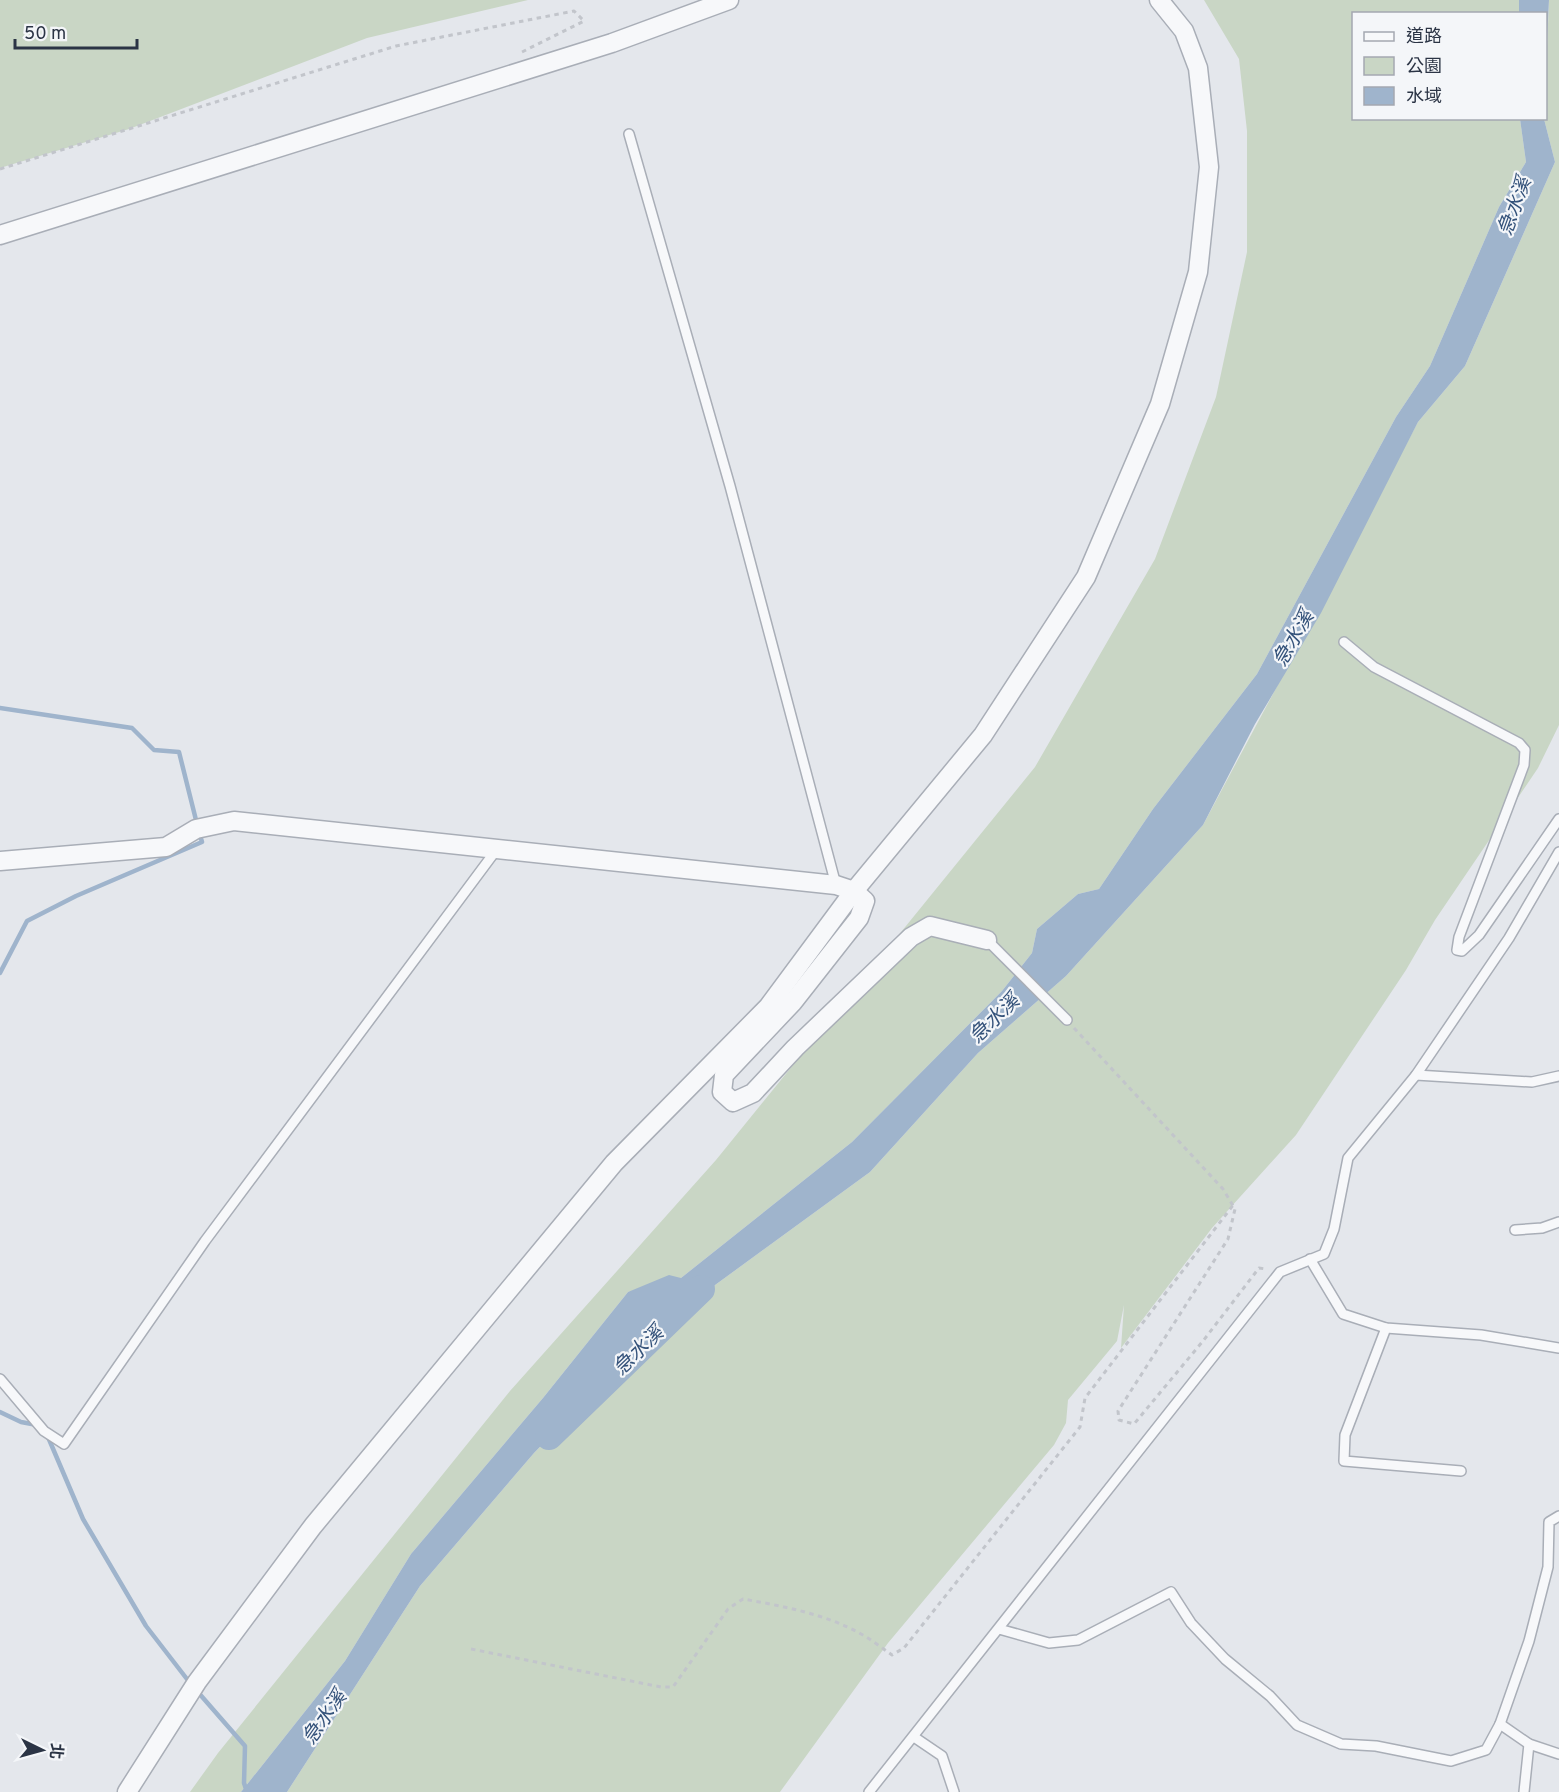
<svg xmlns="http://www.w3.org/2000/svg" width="1559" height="1792" font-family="Overpass,'Noto Sans TC',sans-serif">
  <rect width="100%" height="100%" fill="#e4e7ec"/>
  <g fill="#c9d6c5">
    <path d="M0 0H528L367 38 129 129 0 168Z"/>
    <path d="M1204 0H1519V13L1354 14V118L1520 119 1526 162 1499 207 1430 366 1396 417 1257 674 1153 809 1099 889 1078 894 1037 929 1032 953 1002 991 852 1142 681 1278 628 1292 543 1398 411 1554 345 1661 241 1792H190L218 1753 510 1391 716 1160 1035 767 1155 559 1216 397 1247 252V131L1239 59Z"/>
    <path d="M1549 0H1559V725L1538 768 1435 920 1406 970 1296 1135 1212 1228 1121 1348 1124 1305 1117 1341 1068 1400 1066 1423 1054 1445 888 1643 780 1792H287L420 1586 534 1453 652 1331 870 1172 978 1053 1066 976 1203 825 1418 422 1465 366 1555 162 1544 119Z"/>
  </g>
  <g fill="#9fb4cc">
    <path d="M1519 0H1549L1546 59V14L1519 13Z"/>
    <path d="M1520 119H1544L1555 162 1465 366 1418 422 1321 613 1255 724 1203 825 1066 976 978 1053 870 1172 652 1331 534 1453 420 1586 287 1792H241L345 1661 411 1554 543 1398 628 1292 669 1275 681 1278 852 1142 1002 991 1032 953 1037 929 1078 894 1099 889 1153 809 1257 674 1396 417 1430 366 1499 207 1526 162Z"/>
  </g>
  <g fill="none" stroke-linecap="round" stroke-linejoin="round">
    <g stroke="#9fb4cc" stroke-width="4.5">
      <path d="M0 708 132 728 154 750 179 752 197 824"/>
      <path d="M0 973 27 921 76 896 202 842 199 832"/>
      <path d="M0 1412 21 1422 37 1425"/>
      <path d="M48 1437 83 1519 146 1626 190 1683"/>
      <path d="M197 1691 245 1746 244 1783 247 1792"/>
    </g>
    <path stroke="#9fb4cc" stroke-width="28" d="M549 1436 701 1289"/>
    <g stroke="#a9aeb7" stroke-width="12">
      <g id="service">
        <path d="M629 134 730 486 836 885"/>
        <path d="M1344 642 1374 667 1519 743 1525 750 1524 765 1459 937 1457 950 1462 951 1479 935 1559 819"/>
        <path d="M987 940 1067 1020"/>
        <path d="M1416 1075 1532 1082 1559 1076"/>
        <path d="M1515 1230 1542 1228 1559 1222"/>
        <path d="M1310 1259 1343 1314 1386 1328 1481 1335 1559 1348"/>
        <path d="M1386 1328 1345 1435 1344 1461 1461 1471"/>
        <path d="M0 1379 44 1431 64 1444 205 1241 497 849"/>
        <path d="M999 1629 1049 1643 1078 1640 1171 1592 1191 1623 1225 1659 1270 1696 1297 1725 1341 1744 1376 1746 1451 1761 1486 1750 1500 1724 1529 1641 1548 1567 1549 1522 1559 1516"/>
        <path d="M1500 1724 1529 1744 1559 1754"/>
        <path d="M914 1737 942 1756 954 1792"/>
        <path d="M869 1792 1280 1272 1324 1254 1334 1229 1348 1158 1416 1075 1509 938 1559 852"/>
        <path d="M1524 1792 1529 1744"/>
      </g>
    </g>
    <g stroke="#a9aeb7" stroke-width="21">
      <g id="minor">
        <path d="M0 235 612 43 729 0"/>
        <path d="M0 861 166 847 196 829 234 821 836 885 854 891 865 901 859 918 793 1002 724 1075 722 1092 733 1102 753 1093 795 1048 911 937 930 926 987 940"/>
        <path d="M127 1792 197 1682 313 1526 614 1163 768 1007 854 891 983 735 1086 577 1160 404 1198 272 1209 167 1198 68 1184 31 1159 0"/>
      </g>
    </g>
    <g stroke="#c2c5cb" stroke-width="3" stroke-dasharray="4.5 4.5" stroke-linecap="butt">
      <path d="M0 169 396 46 574 11 584 21 522 52"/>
      <path d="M1074 1028 1223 1189 1235 1209 1228 1239 1118 1411 1119 1420 1134 1424 1203 1341 1259 1268 1266 1269"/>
      <path d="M471 1649 661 1687H673L728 1609 743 1599C782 1606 826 1614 861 1634 872 1640 882 1648 892 1655L904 1648 1080 1427 1085 1398 1234 1204"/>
    </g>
    <use href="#service" stroke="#f7f8fa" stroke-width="9"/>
    <use href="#minor" stroke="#f7f8fa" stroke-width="18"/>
  </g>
  <g text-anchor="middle" stroke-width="4.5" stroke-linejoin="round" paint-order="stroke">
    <g font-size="20" font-style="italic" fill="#34527a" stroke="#f4f6f9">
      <text transform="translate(1514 206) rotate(-70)" y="7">急水溪</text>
      <text transform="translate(1293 638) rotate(-60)" y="7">急水溪</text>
      <text transform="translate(994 1018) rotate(-44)" y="7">急水溪</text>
      <text transform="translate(638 1350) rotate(-44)" y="7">急水溪</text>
      <text transform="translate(324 1717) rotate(-55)" y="7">急水溪</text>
    </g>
  </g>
  <rect x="1352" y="12" width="195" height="108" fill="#f4f6f9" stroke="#a4a8b1" stroke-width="1.5"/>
  <rect x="1364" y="32" width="30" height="9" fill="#f7f8fa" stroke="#a4a8b1" stroke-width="1.5"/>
  <text x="1406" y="42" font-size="18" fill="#2b3445">道路</text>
  <rect x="1364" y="57" width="30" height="18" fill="#c9d6c5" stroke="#a4a8b1" stroke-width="1.5"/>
  <text x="1406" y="72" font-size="18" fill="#2b3445">公園</text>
  <rect x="1364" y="87" width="30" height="18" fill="#9fb4cc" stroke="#a4a8b1" stroke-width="1.5"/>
  <text x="1406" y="102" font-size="18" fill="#2b3445">水域</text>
  <g transform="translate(42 1750) rotate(95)" stroke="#f4f6f9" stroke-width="4.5" paint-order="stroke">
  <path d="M0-4.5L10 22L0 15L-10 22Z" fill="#2b3445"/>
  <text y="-9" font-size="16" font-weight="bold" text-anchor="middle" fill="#2b3445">北</text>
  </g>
  <path d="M15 39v9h122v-9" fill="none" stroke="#2b3445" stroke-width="3"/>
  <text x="24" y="39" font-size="18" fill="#2b3445" stroke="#f4f6f9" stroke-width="4.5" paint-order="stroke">50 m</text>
</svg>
